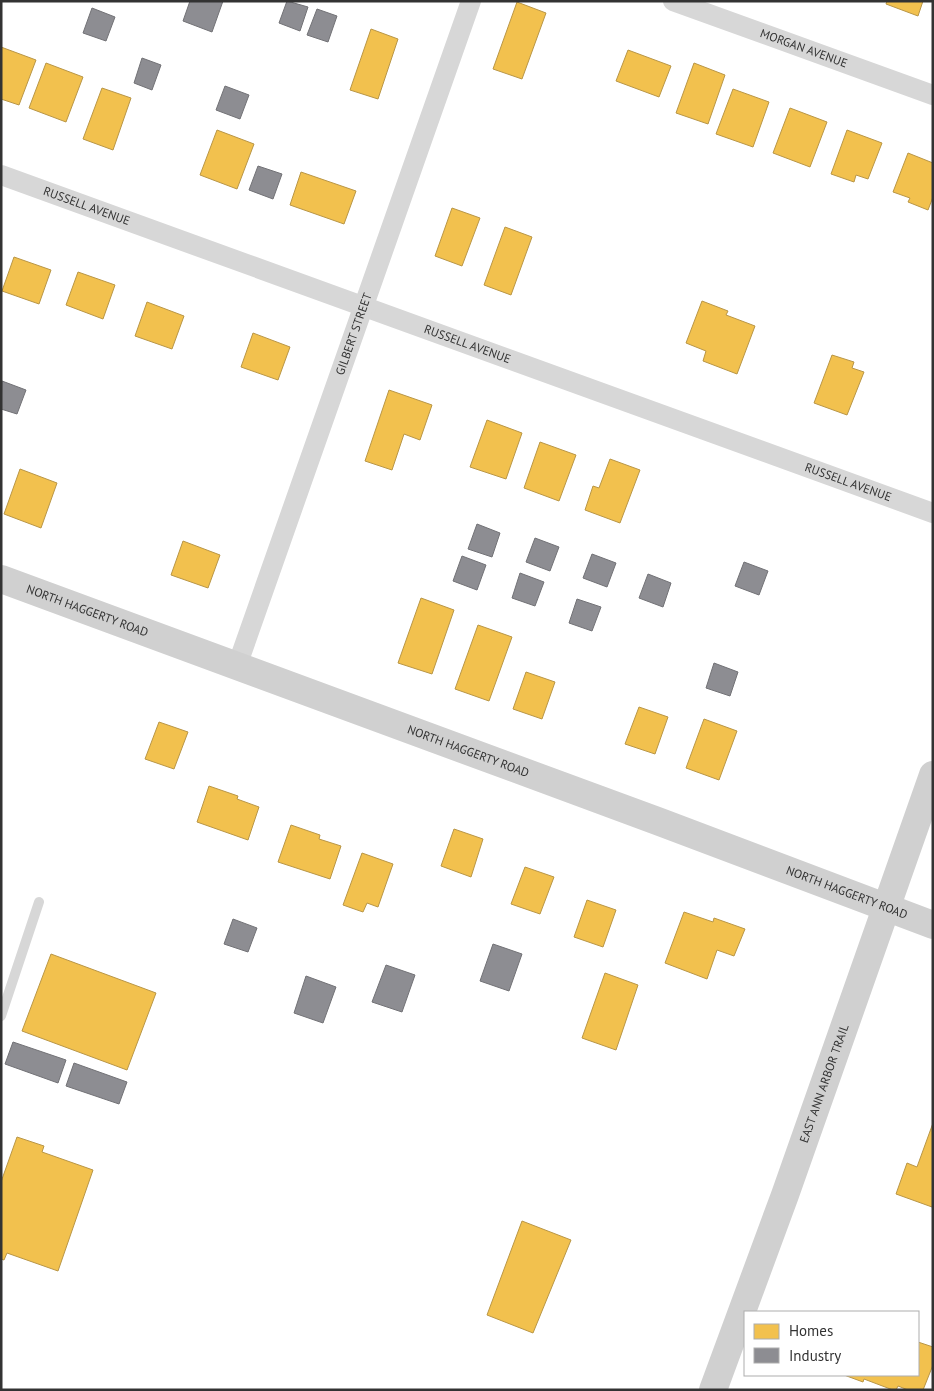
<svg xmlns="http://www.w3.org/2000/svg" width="934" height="1391" font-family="'PT Sans',sans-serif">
  <rect width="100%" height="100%" fill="#fff"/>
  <g fill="#f2c14e" stroke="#b99646">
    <path d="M887 1H923L918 16 886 4Z"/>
    <path d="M517 2 546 13 522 79 493 69Z"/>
    <path d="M371 29 398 39 378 99 350 90Z"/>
    <path d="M1 47 36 60 19 105 1 99Z"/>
    <path d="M628 50 671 66 659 97 616 81Z"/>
    <path d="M46 63 83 77 66 122 29 108Z"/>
    <path d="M694 63 725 75 708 124 676 113Z"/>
    <path d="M102 88 131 98 113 150 83 139Z"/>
    <path d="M733 89 769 102 753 147 716 134Z"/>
    <path d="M790 108 827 122 810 167 773 153Z"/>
    <path d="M217 130 254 144 237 189 200 175Z"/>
    <path d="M847 130 882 143 868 179 856 175 854 182 831 174Z"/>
    <path d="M908 153 933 163V197L928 210 908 202 910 198 893 192Z"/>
    <path d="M301 172 356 191 344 224 290 205Z"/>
    <path d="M452 208 480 218 462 266 435 256Z"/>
    <path d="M505 227 532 237 511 295 484 285Z"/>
    <path d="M14 257 51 270 39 304 2 291Z"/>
    <path d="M78 272 115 285 103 319 66 305Z"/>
    <path d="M702 301 728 311 726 315 755 326 737 374 703 361 706 351 686 343Z"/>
    <path d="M147 302 184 316 172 349 135 336Z"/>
    <path d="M253 333 290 347 278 380 241 367Z"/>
    <path d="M832 355 854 362 852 368 864 372 847 415 814 403Z"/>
    <path d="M389 390 432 405 420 440 404 434 392 470 365 461Z"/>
    <path d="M487 420 522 433 506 479 470 467Z"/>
    <path d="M540 442 576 455 559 501 524 488Z"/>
    <path d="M610 459 640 470 620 523 585 510 593 486 599 488Z"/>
    <path d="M20 469 57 483 41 528 4 514Z"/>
    <path d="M183 541 220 555 208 588 171 575Z"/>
    <path d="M421 598 454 610 432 674 398 663Z"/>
    <path d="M478 625 512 637 489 701 455 689Z"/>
    <path d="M526 672 555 682 542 719 513 709Z"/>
    <path d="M639 707 668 717 655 754 625 744Z"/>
    <path d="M704 719 737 731 719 780 686 768Z"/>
    <path d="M159 722 188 732 174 769 145 759Z"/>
    <path d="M209 786 238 796 237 799 259 807 248 840 197 822Z"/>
    <path d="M291 825 320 835 319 839 341 846 330 879 278 862Z"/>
    <path d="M454 829 483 839 471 877 441 866Z"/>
    <path d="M362 853 393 864 378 907 367 903 363 912 343 905Z"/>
    <path d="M525 867 554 877 540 914 511 904Z"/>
    <path d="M587 900 616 910 603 947 574 937Z"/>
    <path d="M684 912 713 922 714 918 745 929 734 956 717 950 707 979 665 963Z"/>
    <path d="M51 954 156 993 127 1070 22 1031Z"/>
    <path d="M605 973 638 985 616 1050 582 1038Z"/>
    <path d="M933 1123V1205L932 1207 896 1194 907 1163 917 1167Z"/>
    <path d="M17 1137 44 1146 42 1152 93 1170 58 1271 7 1253 4 1260 1 1259V1182Z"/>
    <path d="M522 1221 571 1240 533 1333 487 1315Z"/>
    <path d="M918 1342 933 1347V1365L923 1390H908L898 1386 896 1390H893L864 1379 863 1382 844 1375H918Z"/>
  </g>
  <g fill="#8d8d92" stroke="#727276">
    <path d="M190 1H223L212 32 183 21Z"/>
    <path d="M287 1 308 7 300 31 279 23Z"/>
    <path d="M92 8 115 17 106 41 83 33Z"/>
    <path d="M317 9 337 16 328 42 307 35Z"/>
    <path d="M142 58 161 65 152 90 134 83Z"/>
    <path d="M225 86 249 95 240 119 216 110Z"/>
    <path d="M258 166 282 174 273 199 249 190Z"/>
    <path d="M2 381 26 390 17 414 1 409Z"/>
    <path d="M477 524 500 533 492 557 468 549Z"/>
    <path d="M535 538 559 547 550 571 526 562Z"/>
    <path d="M592 554 616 563 607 587 583 578Z"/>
    <path d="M462 556 486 565 477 590 453 581Z"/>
    <path d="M744 562 768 571 759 595 735 586Z"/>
    <path d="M520 573 544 582 535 606 512 598Z"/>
    <path d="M648 574 671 583 663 607 639 598Z"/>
    <path d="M577 599 601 607 592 631 569 623Z"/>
    <path d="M714 663 738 672 730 696 706 688Z"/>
    <path d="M233 919 257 928 248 952 224 944Z"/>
    <path d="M493 944 522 954 509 991 480 981Z"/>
    <path d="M386 965 415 975 402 1012 372 1002Z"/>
    <path d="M306 976 336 987 323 1023 294 1013Z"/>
    <path d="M13 1042 66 1060 58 1083 5 1064Z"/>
    <path d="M74 1063 127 1082 119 1104 66 1086Z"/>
  </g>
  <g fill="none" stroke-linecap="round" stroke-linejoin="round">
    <path stroke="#d7d7d7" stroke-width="10" d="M1 1016 39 902"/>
    <g stroke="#d7d7d7" stroke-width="20">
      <path id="s1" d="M673 1 933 95"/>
      <path id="s2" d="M1 175 933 513"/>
      <path id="s3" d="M237 666 471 1"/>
    </g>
    <g stroke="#d0d0d0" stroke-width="28">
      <path id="s4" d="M1 579 660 822 933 925"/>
      <path id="s5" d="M713 1390 785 1195 933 775"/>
    </g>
  </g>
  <g text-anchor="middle" stroke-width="5" stroke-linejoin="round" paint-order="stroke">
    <g font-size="12" fill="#333" stroke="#fff">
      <text dy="4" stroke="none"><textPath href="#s1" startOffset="139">MORGAN AVENUE</textPath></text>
      <text dy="4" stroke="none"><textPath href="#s2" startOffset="91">RUSSELL AVENUE</textPath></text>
      <text dy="4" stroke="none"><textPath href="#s3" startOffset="352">GILBERT STREET</textPath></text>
      <text dy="4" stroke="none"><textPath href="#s2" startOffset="496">RUSSELL AVENUE</textPath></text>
      <text dy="4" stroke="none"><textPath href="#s2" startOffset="901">RUSSELL AVENUE</textPath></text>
      <text dy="4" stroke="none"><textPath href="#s4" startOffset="92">NORTH HAGGERTY ROAD</textPath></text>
      <text dy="4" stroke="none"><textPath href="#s4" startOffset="498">NORTH HAGGERTY ROAD</textPath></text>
      <text dy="4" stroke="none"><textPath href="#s4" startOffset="902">NORTH HAGGERTY ROAD</textPath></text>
      <text dy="4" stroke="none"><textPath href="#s5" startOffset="326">EAST ANN ARBOR TRAIL</textPath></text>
    </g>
  </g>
  <rect width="934" height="1391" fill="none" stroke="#333333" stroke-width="5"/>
  <rect x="744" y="1311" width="175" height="65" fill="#ffffff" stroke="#adadad"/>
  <rect x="754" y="1324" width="25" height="15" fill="#f2c14e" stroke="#adadad"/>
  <text x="789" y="1336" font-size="15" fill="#333333">Homes</text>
  <rect x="754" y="1348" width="25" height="15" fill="#8d8d92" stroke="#adadad"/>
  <text x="789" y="1361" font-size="15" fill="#333333">Industry</text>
</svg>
